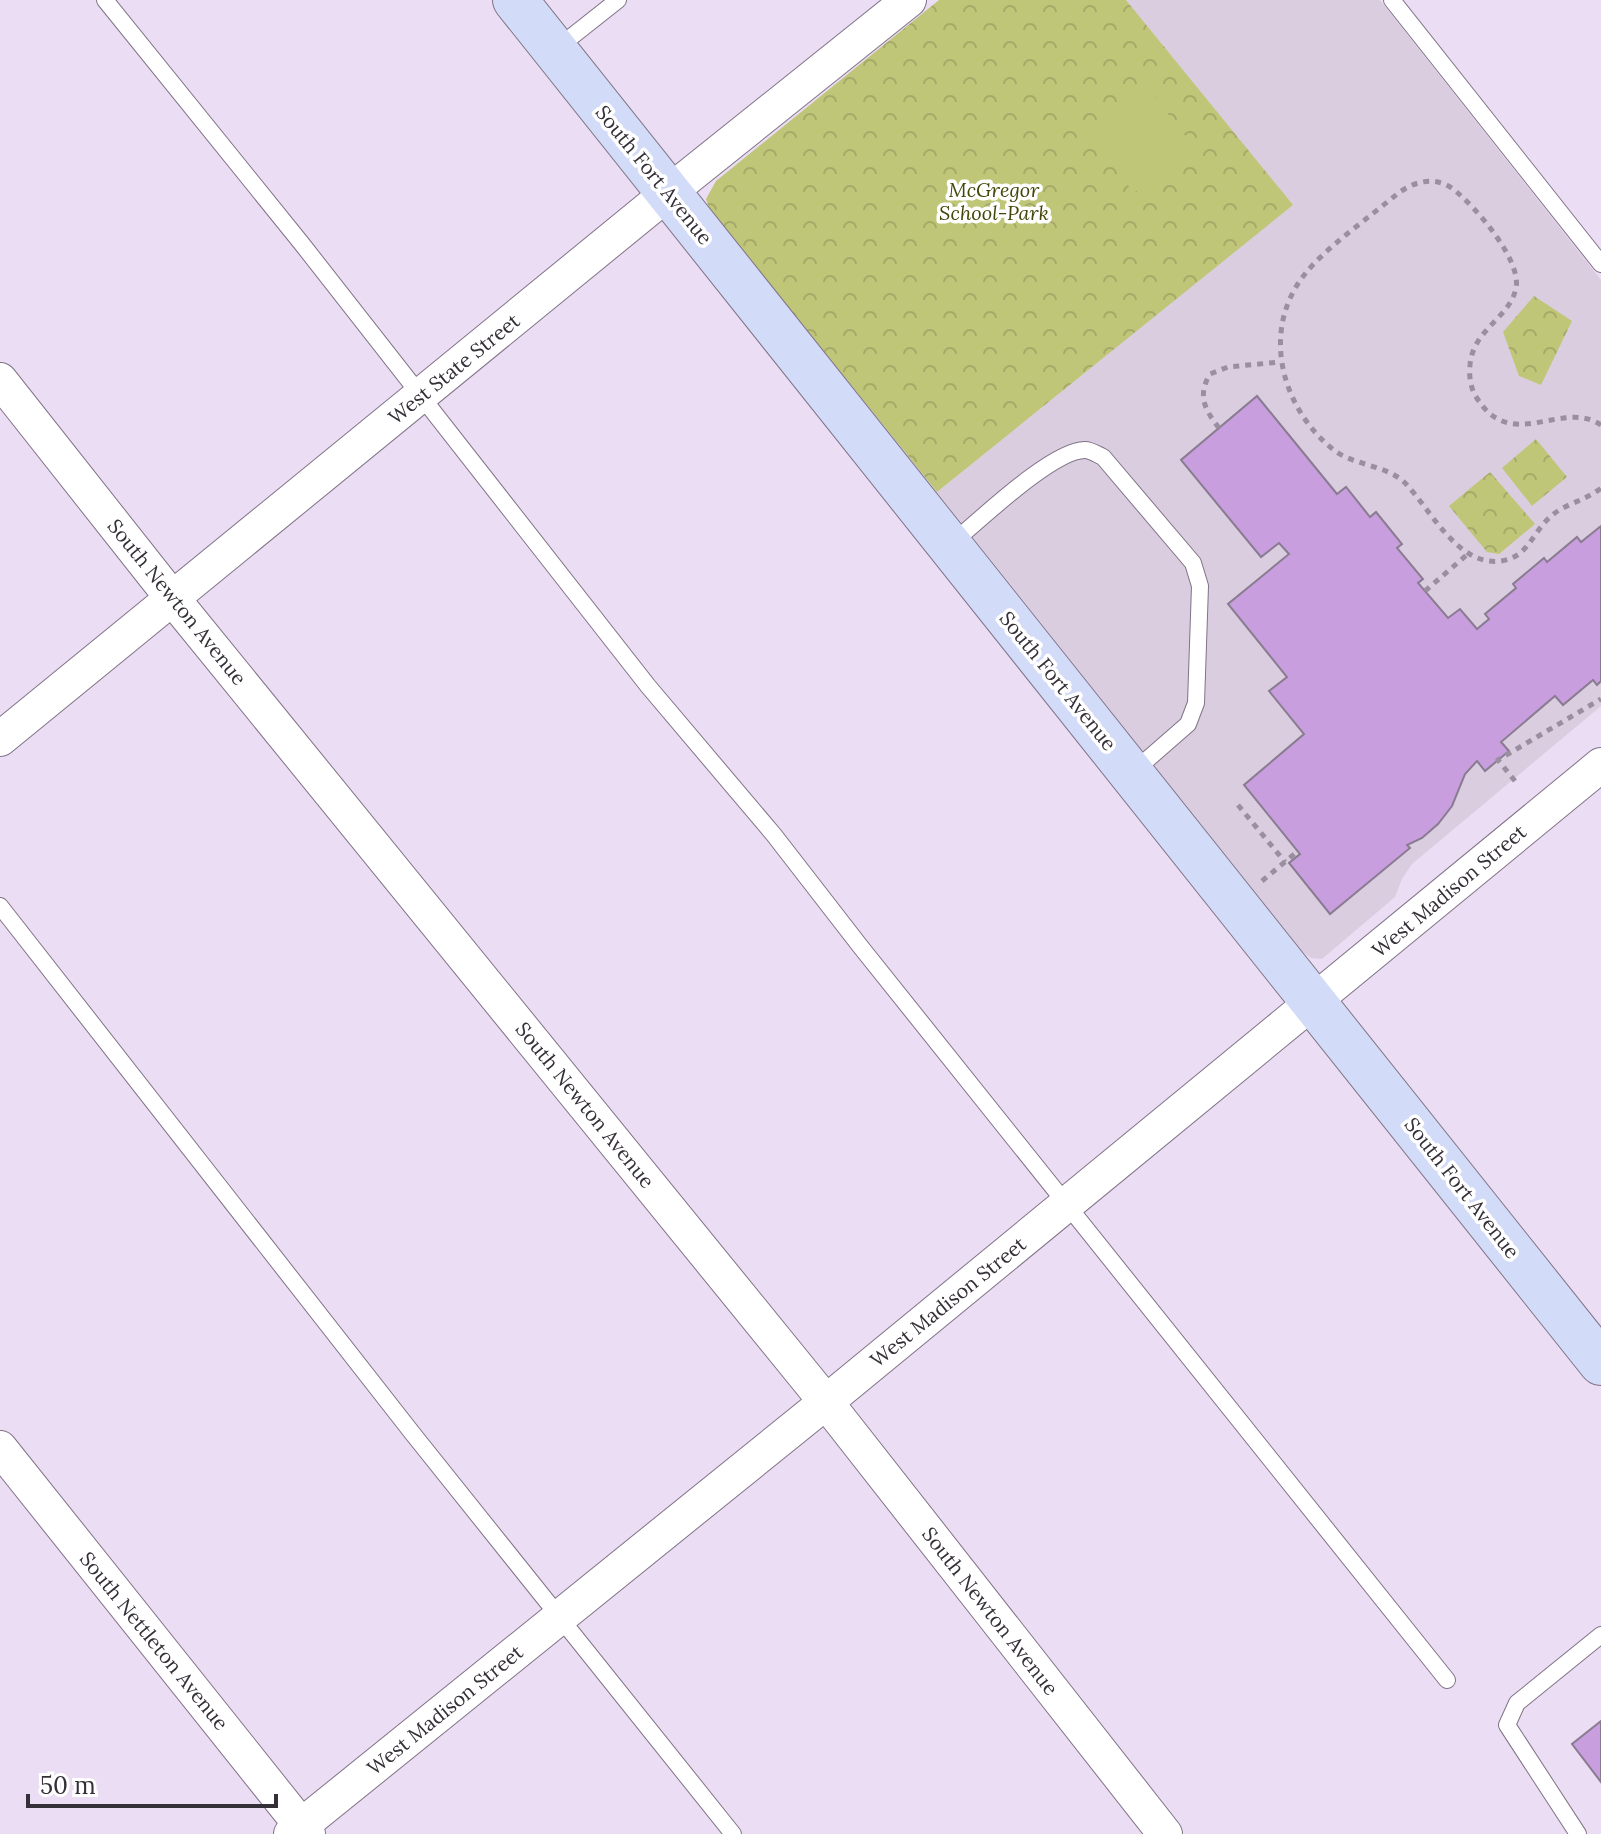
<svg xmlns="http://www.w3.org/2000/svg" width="1601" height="1834" font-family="Lora,serif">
  <defs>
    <pattern id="park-crowns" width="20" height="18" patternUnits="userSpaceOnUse" patternTransform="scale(2)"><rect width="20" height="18" fill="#c0c678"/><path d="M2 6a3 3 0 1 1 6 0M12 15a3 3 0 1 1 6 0" fill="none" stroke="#a6aa69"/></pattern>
  </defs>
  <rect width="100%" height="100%" fill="#ebddf3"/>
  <path fill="#dacde0" d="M1126 0H1380L1601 280V706L1412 864 1402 879 1395 897 1322 959 1311 958 1302 951 937 492 1292 205Z"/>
  <g fill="url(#park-crowns)">
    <path d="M939 0H1126L1293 205 937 492 709 208 706 199 716 181Z"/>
    <path d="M1534 296 1572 321 1541 385 1519 376 1503 332Z"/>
    <path d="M1536 439 1567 477 1532 506 1502 468Z"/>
    <path d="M1490 472 1535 524 1499 554 1487 552 1449 506Z"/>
  </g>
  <path fill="#c0c678" d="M1145 85 1192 144 1134 193 1086 132Z"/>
  <g fill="#c89edf" stroke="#897c90" stroke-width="2">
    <path d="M1257 396 1337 494 1346 487 1370 517 1376 512 1402 544 1397 548 1423 579 1418 583 1448 618 1460 609 1477 629 1489 619 1485 614 1516 588 1513 584 1544 558 1547 562 1577 537 1581 542 1601 526V681L1597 685 1593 680 1563 705 1555 696 1501 742 1509 751 1485 771 1477 761 1465 774 1452 806 1438 824 1422 838 1407 845 1410 848 1330 914 1289 863 1300 854 1244 785 1304 734 1269 691 1287 677 1228 604 1289 554 1279 543 1261 557 1181 460Z"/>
    <path d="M1601 1721V1782L1572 1744Z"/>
  </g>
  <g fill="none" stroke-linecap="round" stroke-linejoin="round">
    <g stroke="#807387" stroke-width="18">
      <g id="lane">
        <path d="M105 0 302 244 648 686 774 835 860 946 1447 1680"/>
        <path d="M1392 0 1601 264"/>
        <path d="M556 49 618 0"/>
        <path d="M951 544C978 522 1052 450 1085 450 1091 450 1098 455 1103 457L1193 563 1200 586 1196 703 1188 724 1133 772"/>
        <path d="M0 906 413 1434 733 1834"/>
        <path d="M1578 1834 1507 1725 1517 1703 1601 1635"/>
      </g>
    </g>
    <g stroke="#807387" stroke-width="36">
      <g id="street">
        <path d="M0 380 173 599 826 1402 1165 1834"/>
        <path d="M0 739 668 193 909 0"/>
        <path d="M0 1448 308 1834"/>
        <path d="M291 1834 826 1402 1601 765"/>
      </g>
    </g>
    <g stroke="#807387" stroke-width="46">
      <path id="secondary" d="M515 0 1601 1363"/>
    </g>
    <g stroke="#998f9e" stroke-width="5" stroke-dasharray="6 6" stroke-linecap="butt">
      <path d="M1601 425C1561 398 1510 456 1475 395 1470 386 1469 374 1470 365 1473 329 1510 318 1516 288 1522 260 1474 205 1453 189 1434 175 1413 182 1397 194 1370 217 1325 248 1305 274 1260 330 1281 409 1335 451 1356 466 1388 465 1406 484 1431 510 1458 567 1501 561 1528 557 1531 535 1549 518 1563 504 1585 501 1601 488"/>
      <path d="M1219 428C1205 410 1197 396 1210 374L1228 367 1280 362"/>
      <path d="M1425 591 1469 553"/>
      <path d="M1515 781 1498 760 1601 699"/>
      <path d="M1238 805 1285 862"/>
      <path d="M1262 881 1298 851"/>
    </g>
    <use href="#lane" stroke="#fff" stroke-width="16"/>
    <use href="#street" stroke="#fff" stroke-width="34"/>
    <use href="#secondary" stroke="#d2dbf7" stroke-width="44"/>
  </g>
  <g text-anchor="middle" stroke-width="7" stroke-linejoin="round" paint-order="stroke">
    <g font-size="20" fill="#353038" stroke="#fff">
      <text transform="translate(654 175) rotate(51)" y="7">South Fort Avenue</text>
      <text transform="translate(454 369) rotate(-39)" y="7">West State Street</text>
      <text transform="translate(177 602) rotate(51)" y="7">South Newton Avenue</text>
      <text transform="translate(1058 681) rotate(51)" y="7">South Fort Avenue</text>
      <text transform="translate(1449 891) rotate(-40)" y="7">West Madison Street</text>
      <text transform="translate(585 1105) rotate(51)" y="7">South Newton Avenue</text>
      <text transform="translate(1462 1188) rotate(52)" y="7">South Fort Avenue</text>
      <text transform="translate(948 1302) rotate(-39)" y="7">West Madison Street</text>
      <text transform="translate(990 1611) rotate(52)" y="7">South Newton Avenue</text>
      <text transform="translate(154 1641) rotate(51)" y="7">South Nettleton Avenue</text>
      <text transform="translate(445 1710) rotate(-39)" y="7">West Madison Street</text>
    </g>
    <g font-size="20" font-style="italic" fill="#444709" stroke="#fff">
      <text x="994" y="197">McGregor<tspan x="994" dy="23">School-Park</tspan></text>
    </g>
  </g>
  <path d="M28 1794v12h248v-12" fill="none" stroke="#353038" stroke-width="4"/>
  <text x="40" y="1794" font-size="24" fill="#353038" stroke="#ffffff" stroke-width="6" paint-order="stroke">50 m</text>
</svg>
